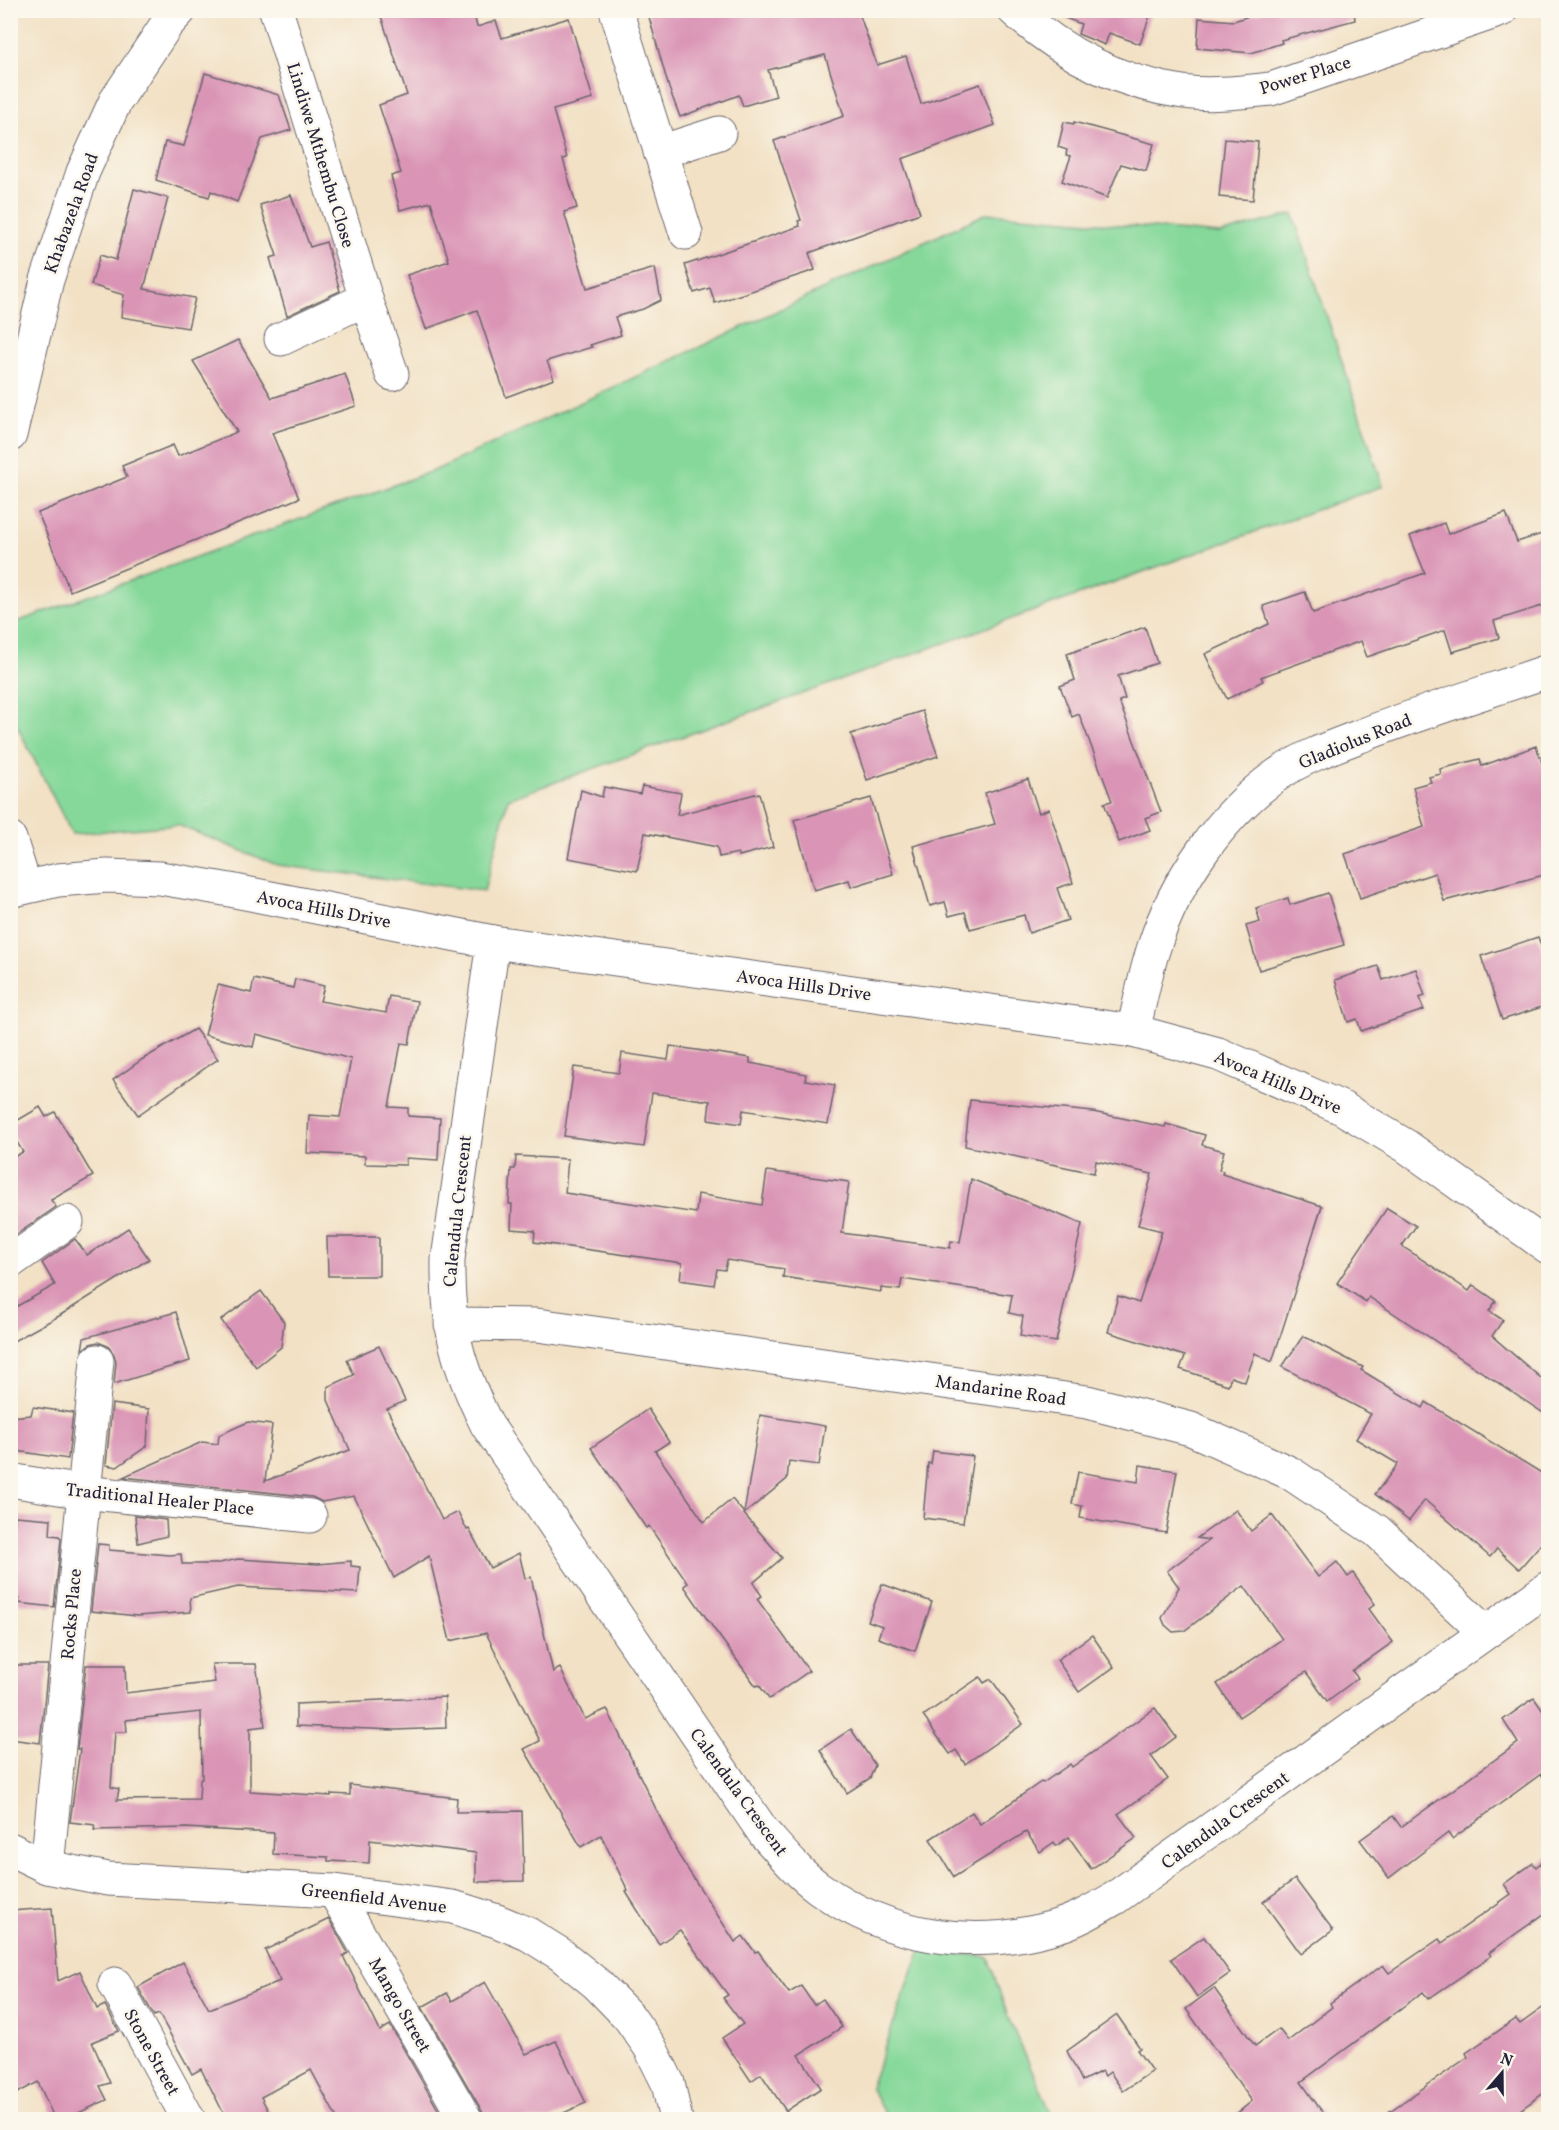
<svg xmlns="http://www.w3.org/2000/svg" width="1559" height="2130" font-family="Vollkorn,serif">
  <rect width="100%" height="100%" fill="#fbf7ec"/>
  <filter id="ink" filterUnits="userSpaceOnUse"><feTurbulence type="fractalNoise" baseFrequency=".0167" numOctaves="2"/><feDisplacementMap in="SourceGraphic" scale="12" xChannelSelector="R" yChannelSelector="G"/><feConvolveMatrix kernelMatrix="1 2 1 2 8 2 1 2 1" color-interpolation-filters="sRGB"/></filter>
  <filter id="wash" filterUnits="userSpaceOnUse"><feTurbulence type="fractalNoise" baseFrequency=".008" numOctaves="4" result="noise"/><feDisplacementMap in="SourceGraphic" scale="24" xChannelSelector="R" yChannelSelector="G"/><feGaussianBlur stdDeviation="1.35" result="paint"/><feColorMatrix in="noise" values="0 0 0 0 0 0 0 0 0 0 0 0 0 0 0 0 0 1.4 0 .05"/><feComposite in="paint" operator="in"/></filter>
  <g filter="url(#wash)">
    <rect width="100%" height="100%" fill="#f2e1c5"/>
    <g fill="#85d89a" stroke="#547d6a" stroke-width="1.5">
      <path d="M987 213 1220 234 1293 214 1383 486 508 799 484 891 277 865 178 825 72 834 11 714V624L438 469Z"/>
      <path d="M921 1949 988 1957 1008 2017 1054 2119H888L870 2087Z"/>
    </g>
    <g id="blocks">
      <g fill="#da95b6" fill-rule="evenodd">
        <path d="M379 10H473L477 27 496 21 502 38 569 18 593 99 553 110 567 158 563 159 577 208 564 212 587 288 655 268 661 300 643 309 615 317 621 335 590 345 592 347 547 361 554 379 506 397 477 310 426 329 407 275 449 261 431 202 400 210 391 176 401 173 379 105 407 95Z"/>
        <path d="M647 10H858L877 65 906 56 921 104 980 84 995 125 902 159 920 213 809 253 815 270 715 303 710 288 694 293 685 265 800 226 798 221 801 220 774 141 844 116 825 55 768 70 776 96 743 106 739 95 680 117 669 88Z"/>
        <path d="M1057 10H1152L1140 44 1109 33 1105 45 1078 34 1081 24 1057 15Z"/>
        <path d="M1267 10H1354L1355 20 1281 40 1282 43 1251 53 1197 48 1199 18 1234 21Z"/>
        <path d="M205 73 279 95 291 130 262 139 237 202 211 191 209 197 156 180 165 142 184 146Z"/>
        <path d="M1064 122 1074 124V122L1154 144 1146 171 1121 164 1107 198 1062 181 1071 156 1066 155 1067 150 1058 147Z"/>
        <path d="M1225 139 1258 142 1253 200 1219 197Z"/>
        <path d="M134 189 168 198 144 289 195 298 188 328 121 317 124 295 91 285 100 255 116 260Z"/>
        <path d="M291 195 310 247 326 242 340 291 287 316 270 258 277 256 260 205Z"/>
        <path d="M238 340 272 398 345 374 356 406 272 433 299 498 70 591 38 513 127 477 122 466 173 445 178 456 237 432 193 361Z"/>
        <path d="M1506 513 1517 542 1548 532V604L1494 621 1499 638 1452 652 1445 630 1367 657 1361 641 1261 677 1263 681 1227 699 1205 654 1269 624 1263 606 1305 592 1313 613 1425 573 1410 536 1444 523 1448 534Z"/>
        <path d="M1145 627 1157 663 1118 676 1125 699 1119 701 1161 812 1145 818 1150 830 1119 842 1104 803 1112 801 1079 714 1072 717 1060 686 1075 680 1067 654Z"/>
        <path d="M922 711 938 756 867 780 851 734Z"/>
        <path d="M1536 746 1548 779V874L1444 901 1435 873 1360 898 1345 854 1424 827 1413 787 1431 782 1429 777 1441 774 1440 769 1480 759 1482 766Z"/>
        <path d="M1028 779 1039 813 1049 809 1073 883 1057 888 1068 920 1029 933 1024 915 970 929 965 912 949 916 945 902 930 906 913 846 995 824 985 793Z"/>
        <path d="M642 786 681 793 677 815 759 793 773 847 739 856 738 853 719 857 717 847 645 833 637 871 568 858 581 790 602 797 604 787 640 794Z"/>
        <path d="M871 798 893 874 851 887 849 880 814 890 794 820Z"/>
        <path d="M1328 893 1344 945 1259 970 1246 926 1260 922 1256 908 1288 898 1290 905Z"/>
        <path d="M1538 937 1548 965V1005L1502 1020 1481 956Z"/>
        <path d="M1378 966 1383 980 1416 969 1425 996 1419 998 1424 1010 1361 1031 1357 1019 1348 1022 1335 980Z"/>
        <path d="M254 979 293 988 295 979 324 986 320 1001 386 1013 389 996 417 1001 409 1044 401 1043 389 1107 408 1108V1116L440 1118 438 1160 406 1158V1165L365 1164V1156L307 1153 309 1115 340 1117 351 1059 256 1034 253 1047 205 1035 218 985 251 993Z"/>
        <path d="M195 1029 218 1059 138 1115 113 1080 143 1059Z"/>
        <path d="M670 1046 750 1058V1063L806 1074 805 1080 835 1085 828 1124 743 1110 741 1124 708 1119 710 1101 652 1093 644 1147 564 1136 574 1067 619 1073 622 1053 668 1060Z"/>
        <path d="M970 1100 1093 1112 1165 1127 1166 1124 1205 1135 1202 1145 1224 1151 1219 1170 1223 1171 1222 1174 1322 1206 1272 1362 1255 1353 1245 1382 1231 1377 1228 1385 1180 1369 1185 1356 1108 1332 1118 1296 1139 1303 1162 1231 1138 1225 1152 1174 1096 1161 1094 1173 965 1146Z"/>
        <path d="M40 1107 46 1117 55 1112 93 1176 51 1200 56 1207 10 1239V1159L23 1152 10 1131V1125Z"/>
        <path d="M516 1156 568 1159 565 1193 696 1213 698 1194 762 1205 767 1171 849 1182 842 1233 950 1248 951 1241 960 1242 971 1179 1082 1224 1056 1342 1020 1336 1023 1316 1009 1313 1012 1295 902 1279 900 1290 881 1288V1292L783 1277 784 1269 727 1260 725 1270 717 1269 714 1285 680 1280 682 1263 534 1242 535 1231 511 1229 512 1204H509L511 1169H515Z"/>
        <path d="M1387 1208 1416 1226 1402 1246 1469 1291 1473 1285 1496 1301 1489 1311 1503 1320 1492 1336 1548 1384V1416L1369 1297 1366 1302 1337 1283Z"/>
        <path d="M128 1228 149 1259 59 1316 10 1343V1310L55 1285 42 1263 75 1239 87 1255Z"/>
        <path d="M327 1237H379V1276H328Z"/>
        <path d="M261 1291 284 1322 281 1347 256 1367 221 1320Z"/>
        <path d="M176 1312 190 1361 114 1384 116 1362 114 1354 108 1346 98 1342 90 1344 82 1350 84 1338Z"/>
        <path d="M1303 1336 1363 1367 1361 1370 1423 1408 1426 1402 1548 1477V1536L1519 1569 1497 1549 1490 1557 1425 1500 1409 1521 1375 1494 1398 1464 1356 1439 1371 1414 1282 1367Z"/>
        <path d="M379 1346 405 1401 387 1409 442 1520 458 1512 467 1530 469 1529 490 1568 519 1553 525 1578 531 1577 553 1672 560 1668 585 1719 607 1709 679 1856 735 1942 743 1936 755 1952 758 1951 789 1993 801 1986 814 2005 823 1999 842 2027 799 2055 821 2088 786 2111 761 2074 751 2081 722 2038 743 2024 723 1998 728 1995 680 1930 659 1944 626 1892 628 1891 601 1835 581 1847 524 1749 540 1741 486 1633 450 1641 429 1556 394 1578 354 1496 322 1502 312 1497 123 1477 202 1442 218 1444 219 1435 248 1422 272 1425 265 1481 350 1450 328 1400V1387L354 1375 347 1360Z"/>
        <path d="M112 1404 149 1409 147 1446 117 1467 106 1465Z"/>
        <path d="M33 1407 73 1413 68 1459 10 1450V1417L31 1415Z"/>
        <path d="M648 1409 669 1442 655 1451 704 1522 732 1499 744 1513 760 1415 825 1426 819 1465 789 1461 787 1479 744 1514 782 1558 753 1583 762 1596 757 1599 809 1671 769 1699 759 1685 756 1686 714 1629 684 1586 688 1583 649 1526 646 1528 591 1448Z"/>
        <path d="M933 1451 973 1456 963 1523 923 1518 928 1463 931 1464Z"/>
        <path d="M1140 1465 1177 1471 1166 1533 1080 1518 1082 1506 1072 1504 1078 1472 1138 1482Z"/>
        <path d="M1236 1510 1251 1531 1272 1515 1318 1577 1337 1562 1348 1577 1353 1573 1375 1604 1369 1609 1393 1642 1352 1671 1358 1678 1327 1701 1306 1672 1239 1717 1217 1684 1282 1639 1244 1586 1184 1631 1173 1632 1165 1625 1162 1618 1179 1587 1167 1571 1209 1540 1197 1538Z"/>
        <path d="M15 1516 51 1519 50 1535 59 1536 61 1539 54 1607 18 1603 19 1599 10 1598Z"/>
        <path d="M135 1516 166 1520 167 1536 138 1543Z"/>
        <path d="M98 1544 109 1545V1550L169 1555 181 1554 182 1564H215L238 1559 318 1564 351 1561V1566L360 1567 358 1593 238 1587 190 1598 191 1612 137 1616 91 1611Z"/>
        <path d="M882 1584 932 1602 915 1651 878 1638 882 1626 868 1621Z"/>
        <path d="M1092 1635 1114 1667 1079 1692 1057 1660Z"/>
        <path d="M212 1664H256L265 1726 250 1728V1791L331 1796V1794L350 1795V1785L457 1798 456 1812 522 1811 524 1881 476 1882V1853L370 1840 369 1863 328 1861V1857L273 1854 274 1833 186 1828 94 1830 95 1825 70 1822 80 1749H77L86 1665H125L126 1693 215 1682ZM201 1712 202 1779H200L199 1799 117 1800 119 1789 111 1787 115 1732H127L126 1720Z"/>
        <path d="M10 1665H48L40 1743 10 1739Z"/>
        <path d="M980 1677 984 1683 991 1679 1023 1724 965 1764 956 1750 950 1754 923 1716Z"/>
        <path d="M445 1697 446 1728 396 1730 296 1726V1704Z"/>
        <path d="M1534 1698 1548 1718V1785L1541 1774 1452 1839 1448 1833 1389 1878 1360 1840 1393 1816 1401 1827 1518 1743 1503 1720Z"/>
        <path d="M1155 1708 1176 1737 1151 1756 1168 1779 1118 1814 1136 1838 1091 1869 1069 1837 1056 1846 1054 1842 1040 1852 1026 1832 954 1877 930 1839 972 1812 980 1824 1041 1782 1043 1783 1070 1764 1072 1767Z"/>
        <path d="M851 1729 875 1765 870 1778 847 1793 820 1750Z"/>
        <path d="M1548 1857V1911L1489 1953 1491 1956 1428 1999 1423 1992 1301 2082 1328 2120H1229L1252 2101 1186 2009 1214 1988 1255 2046 1279 2029 1288 2041 1332 2007 1330 2003 1383 1965 1389 1973 1439 1939 1442 1943 1511 1894 1504 1884 1533 1863 1536 1867Z"/>
        <path d="M1295 1879 1333 1930 1301 1954 1263 1902Z"/>
        <path d="M52 1908 58 1981 80 1971 97 2009 105 2005 119 2031 92 2042 110 2083 100 2086 107 2100 63 2120H55L38 2082 10 2097V1911Z"/>
        <path d="M329 1919 348 1953 343 1956 380 2031 390 2025 444 2120H338L311 2070 261 2097 273 2120H227L201 2069 192 2074 159 2014 154 2016 138 1987 183 1962 209 2009 280 1981 265 1950Z"/>
        <path d="M1204 1937 1230 1973 1197 1997 1171 1959Z"/>
        <path d="M485 1982 526 2054 556 2041 586 2103 548 2120H485L482 2111 422 2007 447 1993 452 2001Z"/>
        <path d="M1548 2004V2090L1506 2120H1377L1468 2057 1466 2053 1516 2019 1520 2024Z"/>
        <path d="M1117 2015 1140 2048 1137 2050 1152 2071 1123 2091 1110 2072 1105 2076 1102 2071 1082 2081 1067 2051Z"/>
      </g>
    </g>
  </g>
  <g filter="url(#ink)">
    <use href="#blocks" fill-opacity="0" stroke="#6b656b" stroke-width="1.5"/>
    <g fill="none" stroke-linecap="round" stroke-linejoin="round">
      <g stroke="#6b656b" stroke-width="35">
        <g id="street">
          <path d="M276 10 366 299 392 374"/>
          <path d="M616 10 686 233"/>
          <path d="M1014 10C1062 53 1119 83 1183 92 1211 96 1242 92 1271 89L1501 10"/>
          <path d="M660 152 719 133"/>
          <path d="M281 339 366 299"/>
          <path d="M10 435 47 280 83 172 115 102 167 24 180 10"/>
          <path d="M10 839 25 887"/>
          <path d="M10 891 58 880 107 876 160 878 230 890 493 942 1133 1031 1218 1054 1342 1108 1406 1146 1548 1247"/>
          <path d="M493 942 448 1259C447 1327 457 1365 487 1425L764 1833C781 1852 798 1873 819 1888 887 1937 973 1951 1054 1927 1076 1921 1096 1909 1115 1898L1548 1588"/>
          <path d="M1133 1031C1140 1003 1145 974 1154 947 1175 881 1221 815 1277 775 1303 757 1334 746 1363 735 1424 711 1487 692 1548 671"/>
          <path d="M10 1262 67 1222"/>
          <path d="M451 1324 537 1325 1087 1402 1191 1429 1290 1473 1377 1531 1485 1632"/>
          <path d="M10 1480 83 1492 310 1516"/>
          <path d="M10 1849 47 1867 108 1879 334 1891 453 1907 497 1921 528 1934 560 1954 597 1984 629 2017 650 2047 668 2083 676 2120"/>
          <path d="M47 1867 97 1361"/>
          <path d="M334 1891 466 2120"/>
          <path d="M115 1984 189 2120"/>
        </g>
      </g>
      <use href="#street" stroke="#fff" stroke-width="33"/>
    </g>
  </g>
  <g text-anchor="middle" stroke-width="5" stroke-linejoin="round" paint-order="stroke">
    <g font-size="18" fill="#22223b" stroke="#fbf7ec">
      <text transform="translate(1305 75) rotate(-17)" y="6">Power Place</text>
      <text transform="translate(321 155) rotate(73)" y="6">Lindiwe Mthembu Close</text>
      <text transform="translate(71 213) rotate(-70)" y="6">Khabazela Road</text>
      <text transform="translate(1355 741) rotate(-22)" y="6">Gladiolus Road</text>
      <text transform="translate(324 909) rotate(11)" y="6">Avoca Hills Drive</text>
      <text transform="translate(804 985) rotate(8)" y="6">Avoca Hills Drive</text>
      <text transform="translate(1278 1082) rotate(23)" y="6">Avoca Hills Drive</text>
      <text transform="translate(457 1211) rotate(-84)" y="6">Calendula Crescent</text>
      <text transform="translate(1001 1390) rotate(8)" y="6">Mandarine Road</text>
      <text transform="translate(160 1499) rotate(6)" y="6">Traditional Healer Place</text>
      <text transform="translate(71 1614) rotate(-85)" y="6">Rocks Place</text>
      <text transform="translate(739 1792) rotate(54)" y="6">Calendula Crescent</text>
      <text transform="translate(1225 1820) rotate(-36)" y="6">Calendula Crescent</text>
      <text transform="translate(374 1898) rotate(7)" y="6">Greenfield Avenue</text>
      <text transform="translate(400 2005) rotate(60)" y="6">Mango Street</text>
      <text transform="translate(152 2052) rotate(61)" y="6">Stone Street</text>
    </g>
  </g>
  <rect width="1559" height="2130" fill="none" stroke="#fbf7ec" stroke-width="36"/>
  <g transform="translate(1502 2073) rotate(20)" stroke="#fbf7ec" stroke-width="4.5" paint-order="stroke">
  <path d="M0-4.5L10 22L0 15L-10 22Z" fill="#22223b"/>
  <text y="-9" font-size="16" font-weight="bold" text-anchor="middle" fill="#22223b">N</text>
  </g>
</svg>
